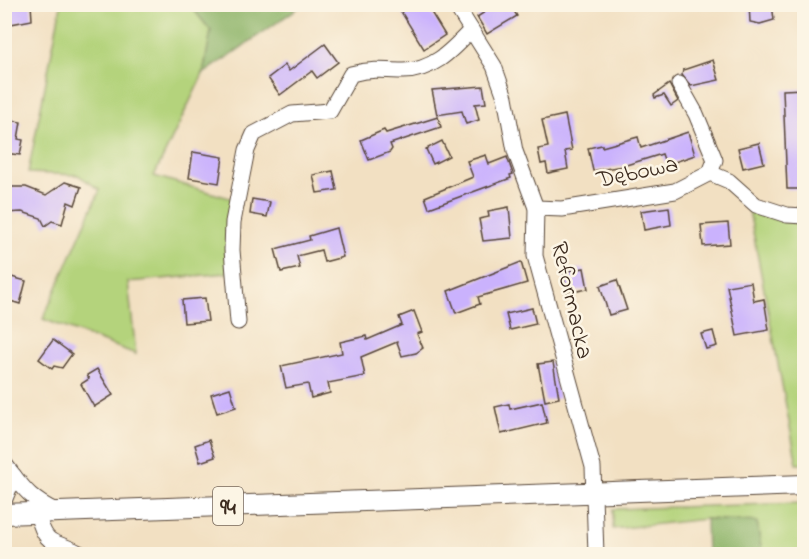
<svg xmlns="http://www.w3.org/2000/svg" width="809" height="559" font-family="'Indie Flower',sans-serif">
  <rect width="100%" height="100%" fill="#fcf5e5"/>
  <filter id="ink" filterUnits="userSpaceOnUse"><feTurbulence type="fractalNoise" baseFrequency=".0167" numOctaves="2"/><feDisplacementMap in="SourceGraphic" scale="12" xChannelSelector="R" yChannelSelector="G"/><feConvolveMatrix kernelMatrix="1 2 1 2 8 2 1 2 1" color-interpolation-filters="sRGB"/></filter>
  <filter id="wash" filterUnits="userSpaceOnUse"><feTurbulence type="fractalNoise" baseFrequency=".008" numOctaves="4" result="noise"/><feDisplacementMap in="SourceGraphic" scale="24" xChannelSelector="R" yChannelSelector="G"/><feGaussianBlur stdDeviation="1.35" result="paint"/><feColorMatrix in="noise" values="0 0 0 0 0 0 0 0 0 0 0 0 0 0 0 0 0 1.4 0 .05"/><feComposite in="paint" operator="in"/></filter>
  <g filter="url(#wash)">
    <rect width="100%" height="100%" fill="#f2e0c2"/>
    <g fill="#b4d37b" stroke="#787e4c" stroke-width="1.5">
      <path d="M61 5H190L211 31 203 74 154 176 233 199 227 273 128 282 136 354 43 319 100 190 78 175 28 173Z"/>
      <path d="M748 205 804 221V464H797Z"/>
      <path d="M804 503V554H762L757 522 706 519 613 529V509Z"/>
    </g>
    <g fill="#8fb56b" stroke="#657044" stroke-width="1.5">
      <path d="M190 5H302L203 74 211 31Z"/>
      <path d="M706 519 757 522 762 554H707Z"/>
    </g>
    <g id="blocks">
      <g fill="#cab2fd">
        <path d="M11 4H31L32 20 11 24Z"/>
        <path d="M408 4H426L445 35 424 49 400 10Z"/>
        <path d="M481 4H510L517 16 487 34 477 17 485 12Z"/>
        <path d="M749 4H772L774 20 760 24 750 22Z"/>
        <path d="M325 44 338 62 317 78 312 71 280 95 268 78 285 65 289 71Z"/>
        <path d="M713 60 719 80 691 86 682 75 683 70Z"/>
        <path d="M669 84 678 101 671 106 664 95 655 98 654 95Z"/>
        <path d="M483 86 486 103 475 104 479 120 466 124 462 111 437 115 432 90Z"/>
        <path d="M804 89V189H787L783 90Z"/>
        <path d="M565 115 572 150 565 151 568 169 548 173 546 163 541 164 538 149 548 147 542 120Z"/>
        <path d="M438 117 441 127 390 144 392 149 390 152 369 160 361 140 384 130 386 133Z"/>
        <path d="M4 119 21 122 18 139 23 140 20 155 4 153Z"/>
        <path d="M688 132 695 155 666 165 662 154 623 166 593 171 588 148 602 145V147L638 137 641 148Z"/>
        <path d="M442 141 449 156 433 164 426 149Z"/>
        <path d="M759 143 764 163 743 168 738 148Z"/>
        <path d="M193 152 223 157 219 183 189 178Z"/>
        <path d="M486 155 489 164 507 157 513 174 510 175 511 178 429 208 425 197 473 177 467 161Z"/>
        <path d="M333 171 337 190 317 193 313 175Z"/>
        <path d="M65 182 81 187 75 205 68 202 62 224 52 221 45 226 41 218 22 212 4 213V187H26L46 195Z"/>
        <path d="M252 199 270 202 267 217 250 214Z"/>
        <path d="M509 207 512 238 483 241 479 219 489 217 488 211Z"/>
        <path d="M669 207 671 225 644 230 641 211Z"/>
        <path d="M728 223 730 244 703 246 701 225Z"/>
        <path d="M336 228 343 257 324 262 321 250 297 256 300 268 281 272 275 249 310 240 309 236Z"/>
        <path d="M521 262 527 283 478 297 480 304 456 313 448 291Z"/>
        <path d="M584 268 588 289 567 293 563 272Z"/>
        <path d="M8 276 26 281 20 304 4 299Z"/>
        <path d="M617 280 627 310 609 315 600 286Z"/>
        <path d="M751 282 754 301 764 299 769 330 737 336 727 286Z"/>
        <path d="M205 298 208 321 184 323 182 300Z"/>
        <path d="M532 308 536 324 510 330 506 314Z"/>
        <path d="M414 311 422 332 417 334 423 348 416 353 402 356 397 342 361 357 365 376 328 383 330 393 311 398 308 384 286 388 281 366 342 353 340 342 366 336 367 340 402 325 399 317Z"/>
        <path d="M713 331 717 346 706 349 701 334Z"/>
        <path d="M53 340 72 354 62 368 54 366 52 369 39 359Z"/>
        <path d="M553 362 559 398 545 401 538 364Z"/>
        <path d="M97 369 113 395 94 407 81 384 89 379 87 375Z"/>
        <path d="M230 388 236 407 217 413 211 394Z"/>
        <path d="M542 402 547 423 501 434 495 407 509 404 510 409Z"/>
        <path d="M209 440 215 457 200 462 195 445Z"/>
      </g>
    </g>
  </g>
  <g filter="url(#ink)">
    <use href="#blocks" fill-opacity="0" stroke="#564537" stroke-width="1.5"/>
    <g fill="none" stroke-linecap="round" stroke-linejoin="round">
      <g stroke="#564537" stroke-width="17">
        <g id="minor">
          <path d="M455 4 494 66 505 97 515 151 536 208 535 256 593 467 596 554"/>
          <path d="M679 84 696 114 715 160 710 173"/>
          <path d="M536 208 562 209 675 191 710 173 729 181 756 205 787 215 804 216"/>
          <path d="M238 322 232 250 233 222 247 150 254 134 292 114 330 111 351 74C369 69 383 70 401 71 432 72 452 50 471 30"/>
          <path d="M4 463C22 486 29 499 56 511"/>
          <path d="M4 501 14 476"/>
          <path d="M37 513C47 550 53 538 81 554"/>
        </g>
      </g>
      <g stroke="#564537" stroke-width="22">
        <path id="major" d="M4 514 804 485"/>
      </g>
      <use href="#minor" stroke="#fff" stroke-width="15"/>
      <use href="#major" stroke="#fff" stroke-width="20"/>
    </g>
  </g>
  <g text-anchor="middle" stroke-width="5" stroke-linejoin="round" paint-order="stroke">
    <rect fill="#fcf5e5" stroke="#75675a" stroke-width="1.5" x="213" y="487" width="30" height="38" rx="4.5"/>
    <g font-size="22" font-weight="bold" fill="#3b2a1e">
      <text x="228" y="514">94</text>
    </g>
    <g font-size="24" fill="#3b2a1e" stroke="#fcf5e5">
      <text transform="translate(637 171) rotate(-12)" y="8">Dębowa</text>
      <text transform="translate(573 300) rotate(77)" y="8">Reformacka</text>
    </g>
  </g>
  <rect width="809" height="559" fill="none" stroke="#fcf5e5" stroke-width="24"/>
</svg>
